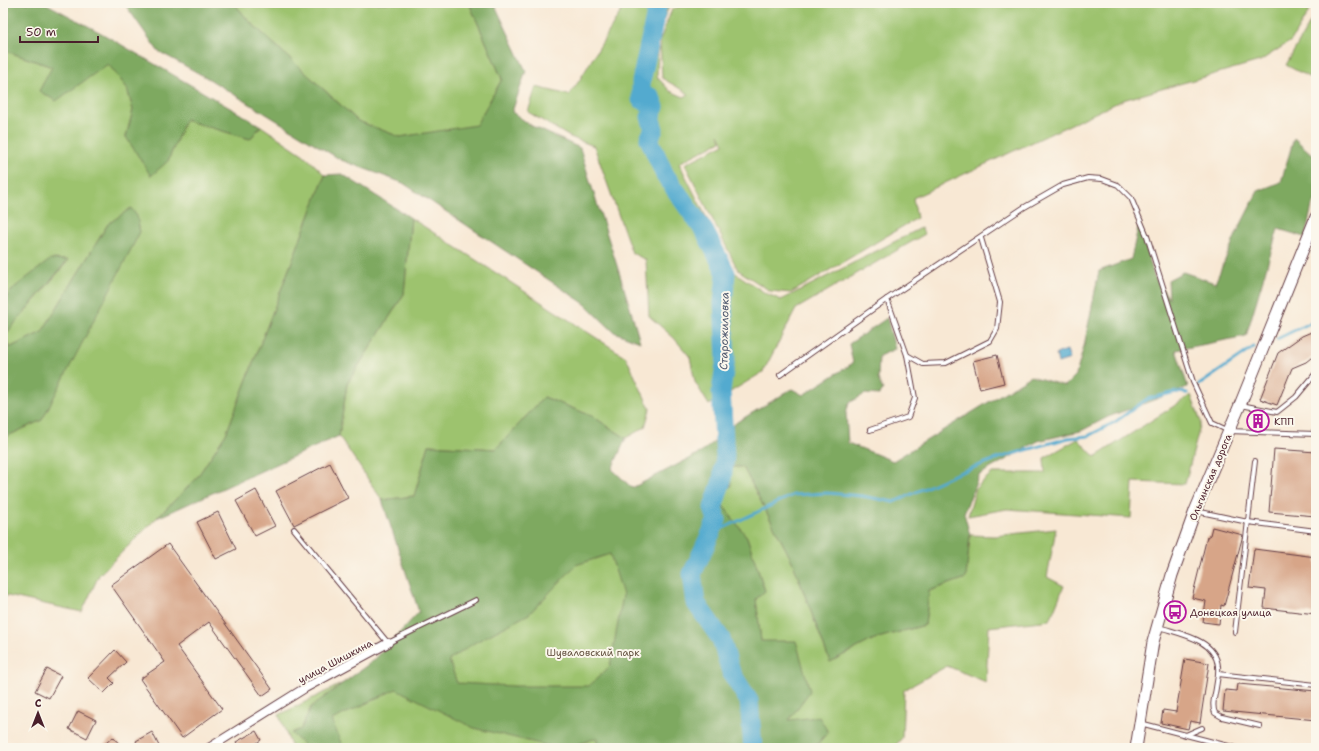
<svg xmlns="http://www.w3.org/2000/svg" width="1319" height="751" font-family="'Shantell Sans',sans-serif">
  <rect width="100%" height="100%" fill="#fbf7ec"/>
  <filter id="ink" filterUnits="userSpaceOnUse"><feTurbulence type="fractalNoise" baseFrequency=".025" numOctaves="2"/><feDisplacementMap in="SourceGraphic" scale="8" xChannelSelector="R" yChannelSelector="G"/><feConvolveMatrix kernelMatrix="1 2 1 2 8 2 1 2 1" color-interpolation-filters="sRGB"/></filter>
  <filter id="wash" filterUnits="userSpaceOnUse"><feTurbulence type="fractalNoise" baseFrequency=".012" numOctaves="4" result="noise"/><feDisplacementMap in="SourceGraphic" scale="16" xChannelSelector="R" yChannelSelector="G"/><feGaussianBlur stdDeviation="0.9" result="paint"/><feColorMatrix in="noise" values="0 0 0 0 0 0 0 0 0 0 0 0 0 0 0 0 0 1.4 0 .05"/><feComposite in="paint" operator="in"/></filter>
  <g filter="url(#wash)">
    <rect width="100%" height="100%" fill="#f8e8d4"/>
    <g fill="#9dc36e" stroke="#74714c">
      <path d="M234 3H469L502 79 476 126 400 137 358 121 248 20Z"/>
      <path d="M626 3H668L669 6 659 33 657 77 670 91 684 97 689 94 662 78 660 40 672 9 693 3H1314L1291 41 1260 61 1123 100 913 198 917 218 791 293 770 291 738 270 685 164 724 144 719 134 721 141 679 163 734 272 765 293 781 300 921 228 925 234 796 309 763 372 709 405 695 382 690 357 674 338 649 316 646 260 632 253 594 146 570 137 528 112 536 87 569 95 579 81Z"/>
      <path d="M1316 12V81L1286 65Z"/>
      <path d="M3 50 52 67 108 63 127 88 133 110 126 137 168 161 185 120 250 139 261 126 304 155 325 175 226 434 196 479 99 575 82 612 3 595V438L42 420 108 224 42 332 9 348 5 335 68 261 15 287 3 301Z"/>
      <path d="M411 218 626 357 650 409 645 427 626 438 592 416 544 397 496 449 429 445 414 496 382 500 339 436 347 384 404 294Z"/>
      <path d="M1191 395 1201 422 1185 484 1133 482 1131 518 1007 509 968 516 976 488 992 473H1045L1044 458 1078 439 1095 457Z"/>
      <path d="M693 456 706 463 728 748H292L279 715 497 606 610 509Z"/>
      <path d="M729 467H743L792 561 830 662 874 639 925 625 929 591 966 578 970 535 995 536 1056 529 1047 577 1064 586 1050 620 989 627 986 682 947 666 904 690 902 738 893 748H814L828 732 789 720 761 641 756 599 765 591 747 537 718 499 731 486Z"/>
    </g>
    <g fill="#7ea961" stroke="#646446" fill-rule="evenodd">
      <path d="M3 3H45L103 34 261 126 250 139 185 120 168 161 151 176 126 137 133 110 127 88 108 64 56 101 39 91 52 67 3 50Z"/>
      <path d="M124 3H234L248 20 358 121 400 137 476 125 502 79 469 3H494L526 71 512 112 532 126 580 148C599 213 622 277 640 342L614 332 585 304 403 183 341 160 209 79 158 51Z"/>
      <path d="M1294 138 1316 158V199L1312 206 1305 237 1278 229 1246 336 1176 350 1188 387 1108 417 1081 431 1038 441 979 475 964 513 970 535 966 578 929 591 925 625 874 639 830 662 792 561 743 467H730L731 486 718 499 747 537 765 591 756 599 761 641H796L810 691 789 720 819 717 828 732 814 748H597V738L566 748H557L474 728 396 689 332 720 343 748H307L291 733 301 729 311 707 374 660 419 612 382 500 414 496 429 445 496 449 544 397 592 416 626 438 612 469 632 488 702 452 737 422 792 389 803 395 853 363 849 344 887 318 895 349 879 356 878 379 883 390 879 395 865 394 849 403 846 413 848 443 893 461 1031 376 1065 386 1076 375 1084 346 1099 271 1131 259 1139 223 1154 276 1169 299 1168 280 1183 272 1215 283 1239 228 1258 191 1281 182ZM610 554 623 595 610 666 589 686H513L457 683 449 660 474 643 529 614 576 565Z"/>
      <path d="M342 174 411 218 404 294 347 384 339 436 157 518 196 479 226 434 325 175Z"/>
      <path d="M131 208 137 216 140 232 42 420 3 438V301L15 287 51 259 68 260 5 335 9 348 42 332 108 224Z"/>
    </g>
    <path fill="#52aacf" stroke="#4e647d" d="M1067 350 1070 359 1058 363 1056 354Z"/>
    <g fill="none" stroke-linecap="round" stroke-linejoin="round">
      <g stroke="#52aacf" stroke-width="3">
        <path d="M658 8 676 3"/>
        <path d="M1277 339 1316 320"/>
        <path d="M1199 385 1254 347"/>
        <path d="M711 534 793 495 827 493 862 496 894 502 956 474 999 458 1068 438 1088 436 1115 422 1147 399 1176 392 1187 393"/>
      </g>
      <path stroke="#52aacf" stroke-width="19" d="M658 3 641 82V99L645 101 651 97 655 107 650 117 654 129 649 139 665 175 705 232 726 273 723 303 726 358 721 391 725 456 722 480 713 508 717 520 692 574 696 603 721 639 731 672 749 701 753 748"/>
    </g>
    <g id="blocks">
      <g fill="#d7a588">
        <path d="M1316 330V354L1306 362 1292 368 1277 405 1260 399 1278 353 1302 336Z"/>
        <path d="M997 355 1004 383 980 389 973 361Z"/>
        <path d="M1253 416H1264L1263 425H1253Z"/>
        <path d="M1274 449 1316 452V516L1269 512Z"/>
        <path d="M330 463 348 498 294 525 276 491Z"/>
        <path d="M256 490 275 526 255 536 236 501Z"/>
        <path d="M218 512 236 549 216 559 197 522Z"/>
        <path d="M1212 527 1243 535 1224 606 1221 605 1219 624 1203 622 1206 601 1192 598 1207 537 1210 535Z"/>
        <path d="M168 544 272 689 262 696 209 622 177 646 222 709 182 738 140 679 165 662 111 585Z"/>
        <path d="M1254 549 1316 557V614L1264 608 1266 590 1249 588Z"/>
        <path d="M115 650 126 662 109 678 114 683 104 693 88 678Z"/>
        <path d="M1185 659 1209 663 1200 723 1190 721 1188 729 1161 723 1163 710 1176 712Z"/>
        <path d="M47 669 61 676 49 698 35 691Z"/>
        <path d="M1238 684 1316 691V720L1223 711 1225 690 1237 691Z"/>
        <path d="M78 711 96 720 87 738 69 729Z"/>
        <path d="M256 731 261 740 249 748H240L236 742Z"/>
        <path d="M152 732 160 748H139L136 741Z"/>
        <path d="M113 737 123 748H100Z"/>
      </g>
    </g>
  </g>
  <g filter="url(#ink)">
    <use href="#blocks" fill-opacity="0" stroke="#643d44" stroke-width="1"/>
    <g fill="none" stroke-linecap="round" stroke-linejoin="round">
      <g stroke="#643d44" stroke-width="6">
        <g id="lane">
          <path d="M1315 24H1316"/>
          <path d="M907 355 923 364 946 363 990 341 997 329 1000 302 981 238"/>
          <path d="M780 375 887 299 1023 208 1063 185 1088 178 1102 179 1118 185 1131 198 1147 236 1193 382 1212 423 1229 431 1316 434"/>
          <path d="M1241 405 1277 412 1296 397 1316 373"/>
          <path d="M870 430 908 417 915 398 907 355 887 299"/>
          <path d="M1196 511 1248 522 1316 531"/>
          <path d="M294 529 388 643 476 600"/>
          <path d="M1159 627C1180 634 1215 639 1218 666 1219 673 1217 681 1216 688 1215 696 1211 705 1215 713L1222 717 1260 726"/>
          <path d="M1235 632 1255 461"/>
          <path d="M1218 674 1316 685"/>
          <path d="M1140 723 1236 748"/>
          <path d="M1186 735 1202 728"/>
        </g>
      </g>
      <g stroke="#643d44" stroke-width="10">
        <path id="street" d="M209 748 305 688 388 643"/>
      </g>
      <g stroke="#643d44" stroke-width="13">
        <path id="secondary" d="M1136 748 1153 642 1172 575 1195 511 1240 405 1316 217"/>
      </g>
      <use href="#lane" stroke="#fff" stroke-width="4"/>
      <use href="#street" stroke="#fff" stroke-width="8"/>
      <use href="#secondary" stroke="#fff" stroke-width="11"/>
    </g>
  </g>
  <defs>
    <g id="building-ring" transform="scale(1.15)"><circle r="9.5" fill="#fbf7ec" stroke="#b5179e" stroke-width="1.5"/><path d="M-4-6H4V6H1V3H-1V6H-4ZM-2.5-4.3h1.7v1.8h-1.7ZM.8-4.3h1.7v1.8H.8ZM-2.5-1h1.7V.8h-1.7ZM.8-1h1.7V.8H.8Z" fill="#b5179e"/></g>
    <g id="bus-ring" transform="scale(1.15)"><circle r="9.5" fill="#fbf7ec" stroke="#b5179e" stroke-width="1.5"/><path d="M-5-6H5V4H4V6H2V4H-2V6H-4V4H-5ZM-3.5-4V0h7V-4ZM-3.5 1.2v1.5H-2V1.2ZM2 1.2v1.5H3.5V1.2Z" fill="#b5179e"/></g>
  </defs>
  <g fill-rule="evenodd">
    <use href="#building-ring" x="1258" y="421"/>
    <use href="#bus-ring" x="1175" y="612"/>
  </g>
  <g text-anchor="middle" stroke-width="4" stroke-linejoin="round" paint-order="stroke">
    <g font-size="10" fill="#4a1f2b" stroke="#fbf7ec" text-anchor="start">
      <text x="1274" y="425">КПП</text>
      <text x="1190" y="616">Донецкая улица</text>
    </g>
    <g font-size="10" fill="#4a1f2b" stroke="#fbf7ec">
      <text transform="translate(1210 477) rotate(-67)" y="4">Ольгинская дорога</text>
      <text transform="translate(335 661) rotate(-28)" y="4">улица Шишкина</text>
    </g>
    <g font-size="10" fill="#63503f" stroke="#fbf7ec">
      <text x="593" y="656">Шуваловский парк</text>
    </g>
    <g font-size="11" font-style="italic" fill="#4d576d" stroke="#fbf7ec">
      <text transform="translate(724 331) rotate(-89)" y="4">Старожиловка</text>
    </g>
  </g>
  <rect width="1319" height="751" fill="none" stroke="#fbf7ec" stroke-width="16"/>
  <g transform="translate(38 713)" stroke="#fbf7ec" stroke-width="3" paint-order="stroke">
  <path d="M0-3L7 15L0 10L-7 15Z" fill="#4a1f2b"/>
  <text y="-6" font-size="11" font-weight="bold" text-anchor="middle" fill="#4a1f2b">С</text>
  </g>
  <path d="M20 36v6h78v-6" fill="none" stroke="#4a1f2b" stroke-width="2"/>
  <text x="26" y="36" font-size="12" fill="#4a1f2b" stroke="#fbf7ec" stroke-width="3" paint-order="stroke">50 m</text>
</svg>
